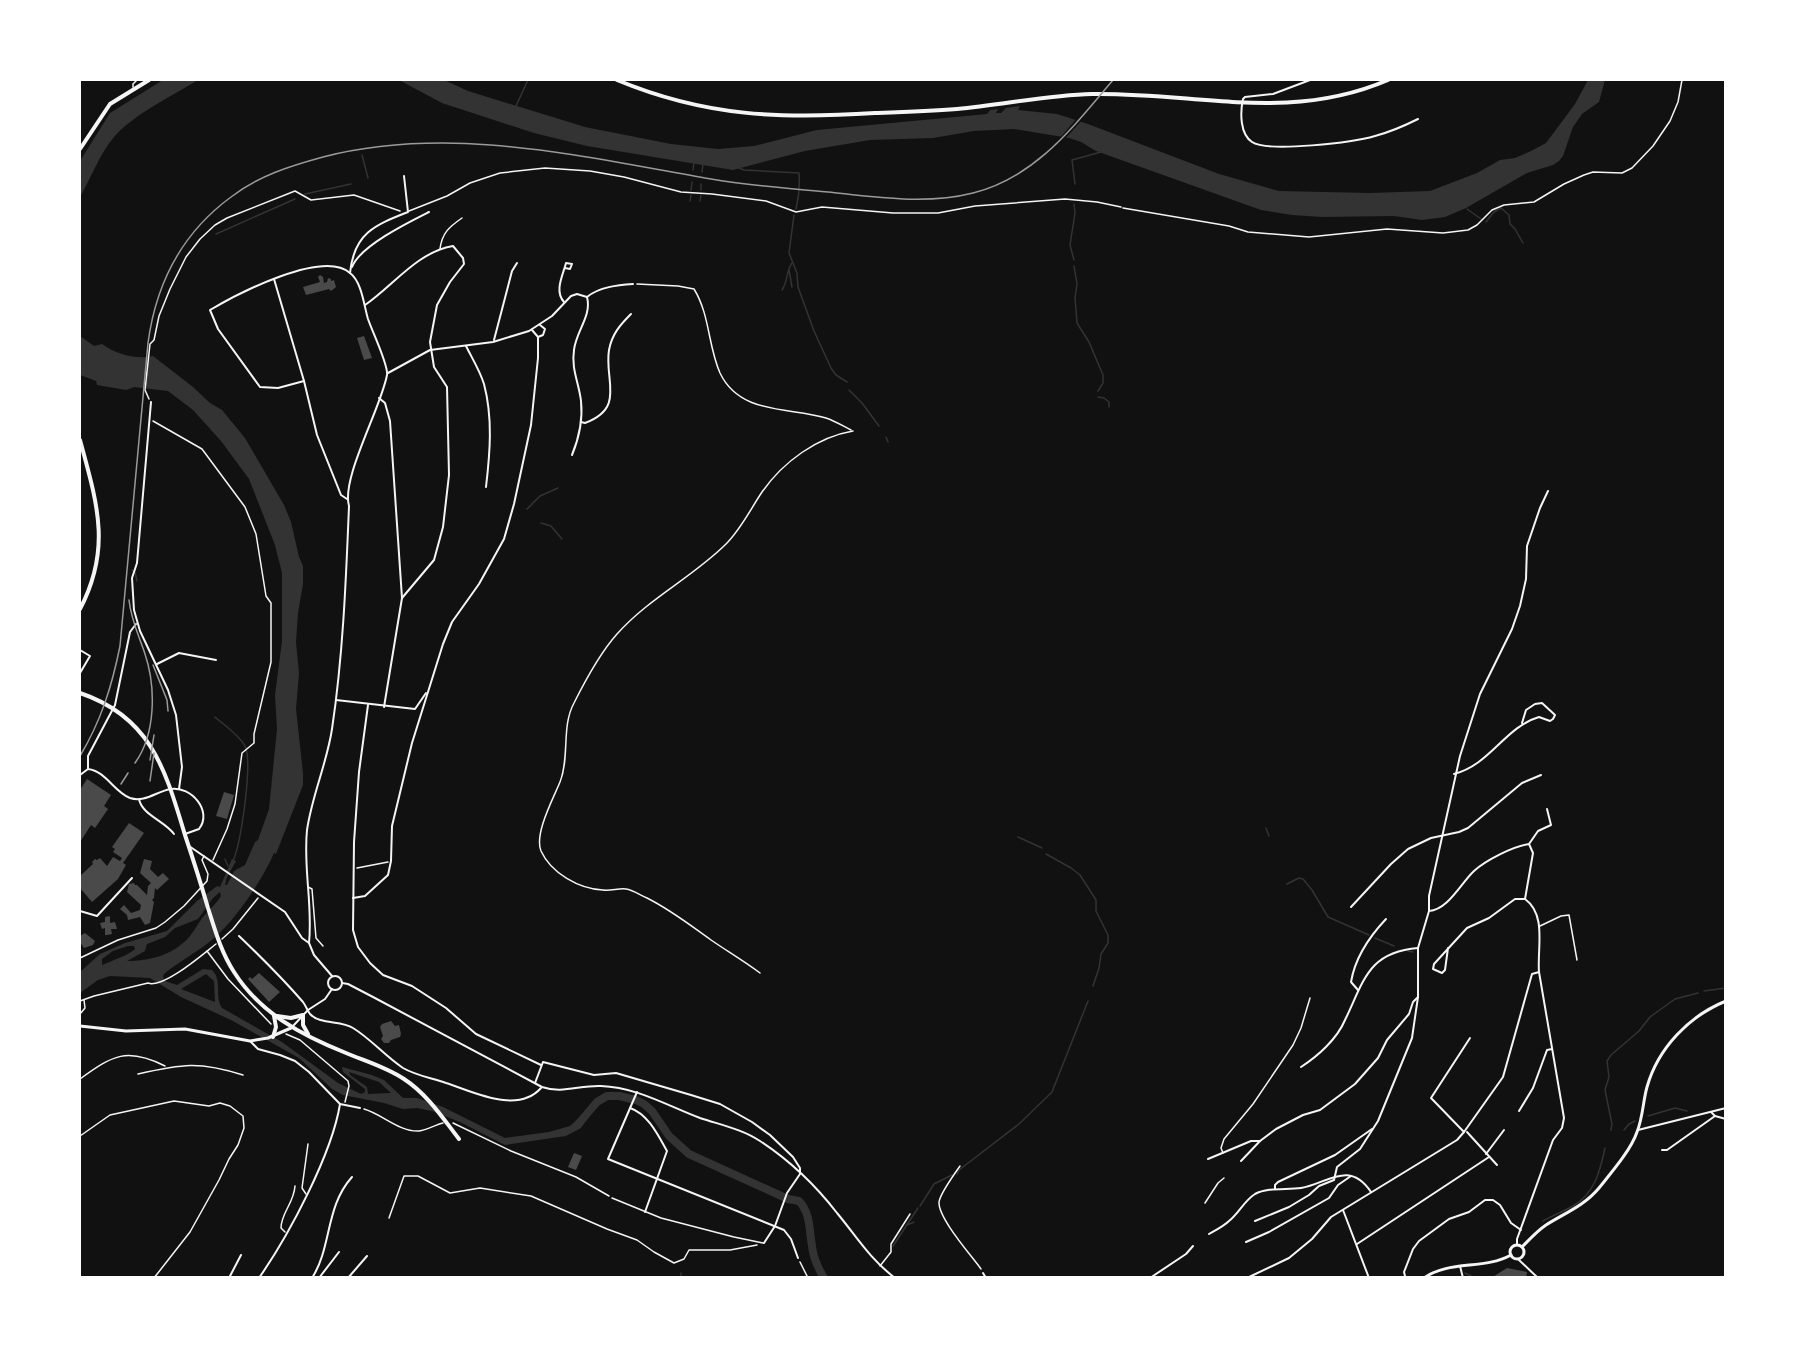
<svg xmlns="http://www.w3.org/2000/svg" width="1805" height="1357" font-family="'Archivo Narrow',sans-serif">
  <rect width="100%" height="100%" fill="#111"/>
  <g fill="#333" fill-rule="evenodd">
    <path d="M163 80H198C172 96 134 114 114 137 100 153 91 178 80 197V161L110 113Z"/>
    <path d="M399 80H444L468 91 585 127 671 144 718 149 754 146 817 130 987 114 990 110 998 109 996 113H1001L1006 108 1020 106 1018 110 1057 114 1088 124 1219 174 1279 191 1370 193 1430 191 1477 173 1500 160 1515 158 1531 151 1546 143 1575 104 1588 80H1605L1599 102 1582 114 1573 127 1563 156 1559 161 1553 165 1527 173 1466 208 1445 217 1422 220 1394 216 1322 217 1292 215 1261 210 1096 151 1081 142 1069 138 1014 129 974 131 933 138 870 140 805 151 733 170 587 146 534 133 442 103Z"/>
    <path d="M80 336 94 346 102 344C116 354 136 360 153 356L193 387 210 403 222 410 245 438 284 505 291 522 299 557 303 566V584L298 613 296 642 299 673 296 709 303 773V785L276 854 274 853C263 879 235 921 213 939 198 952 179 961 164 974L163 977 165 981 177 985 203 969 212 970C223 981 214 996 222 1008L282 1042 338 1083 361 1094 365 1092V1089L343 1072 342 1067 372 1075 384 1080 403 1098H417L443 1107 505 1138 549 1132 570 1126 583 1114 588 1118 581 1128 566 1136 505 1145 460 1122 432 1111 417 1108 403 1109 384 1103 343 1095 332 1089 299 1058 231 1020 181 997 150 978 110 976 98 980 80 993V972L100 954 125 943 167 931 197 901 217 886 220 887 232 859 236 861 227 877 225 885H227L234 871 245 865 255 842 258 840 269 809 277 729 275 695 282 641V573L275 545 249 479 221 441 193 410 168 391 134 387 126 390 97 385 96 381 80 375ZM220 892 221 896C216 904 210 909 203 917 198 923 195 930 190 936 174 955 150 961 127 961L145 951 147 944 165 937 175 928 198 919 213 898ZM128 946H134L135 949C129 955 111 961 102 965V959L113 951ZM206 974 214 981 215 1002 181 989ZM349 1072 379 1082 391 1093 368 1094 367 1087 350 1075Z"/>
  </g>
  <path fill="#111" d="M1078 117 1083 119 1064 140 1059 139Z"/>
  <g fill="none" stroke-linecap="round" stroke-linejoin="round">
    <g stroke="#333" stroke-width="1.5">
      <path d="M516 106 528 80"/>
      <path d="M362 155 368 178"/>
      <path d="M739 168 744 170 799 173C800 186 799 197 796 209"/>
      <path d="M693 170 694 162"/>
      <path d="M702 172 703 164"/>
      <path d="M1075 184 1072 160 1101 152"/>
      <path d="M691 190 692 182"/>
      <path d="M701 190V184"/>
      <path d="M305 194 351 184"/>
      <path d="M690 201 691 195"/>
      <path d="M700 201 701 195"/>
      <path d="M1074 204 1075 213 1070 245 1074 260"/>
      <path d="M1467 209 1481 219"/>
      <path d="M794 215 789 253 797 273 798 287 814 331 831 368 836 375 847 382"/>
      <path d="M1486 222 1494 212 1501 208 1509 215 1510 224 1515 229 1523 243"/>
      <path d="M216 234 295 199"/>
      <path d="M1074 266 1077 284 1075 298 1077 323 1089 342 1103 375V383L1098 391"/>
      <path d="M789 270 792 287"/>
      <path d="M782 290C788 281 786 271 792 263"/>
      <path d="M849 390 862 403 879 426"/>
      <path d="M1098 397 1104 398 1109 402V407"/>
      <path d="M886 437 888 442"/>
      <path d="M527 509 540 496 558 488"/>
      <path d="M541 523 551 526 562 539"/>
      <path d="M132 570 135 572 137 581"/>
      <path d="M215 717C224 725 239 735 245 746 253 762 241 843 233 861"/>
      <path d="M1266 828 1269 836"/>
      <path d="M1018 837 1042 848"/>
      <path d="M1046 854 1071 868 1080 875 1096 900V911L1108 935V943L1101 954 1099 968 1093 986"/>
      <path d="M225 859 228 866"/>
      <path d="M1287 884 1299 878 1303 879 1312 890 1328 917 1369 935"/>
      <path d="M1375 938 1394 946"/>
      <path d="M1408 951 1413 952"/>
      <path d="M1704 991 1726 988"/>
      <path d="M1648 1116 1675 1108 1687 1111"/>
      <path d="M1611 1130 1612 1124 1605 1090 1609 1077 1607 1061 1611 1055 1639 1031 1650 1017 1675 999 1698 993"/>
      <path d="M1624 1130 1629 1124 1635 1121"/>
      <path d="M957 1174 959 1170 1019 1124 1052 1092 1088 1001"/>
      <path d="M920 1206 934 1184 952 1175"/>
      <path d="M1543 1221C1553 1215 1563 1212 1573 1206 1595 1193 1600 1171 1605 1148"/>
      <path d="M907 1225 914 1222"/>
      <path d="M893 1246 918 1208"/>
      <path d="M1465 1273 1475 1278"/>
      <path d="M681 1278V1273"/>
    </g>
    <path stroke="#333" stroke-width="8" d="M580 1122 597 1102 607 1096H619L636 1100 644 1104 652 1111 669 1136 689 1154 788 1199 799 1201C811 1214 809 1230 812 1246 813 1257 818 1268 824 1278"/>
  </g>
  <g fill="#4a4a4a">
    <path d="M320 275 323 277 324 283 327 282 328 278 331 279V281L334 280 336 287 331 291 329 289 306 295 303 287 320 282 318 277Z"/>
    <path d="M364 336 372 358 364 360 357 338Z"/>
    <path d="M87 779 111 795 104 806 108 809 95 828 91 825 80 842V790Z"/>
    <path d="M224 792 234 795 227 819 216 816Z"/>
    <path d="M129 823 144 833 123 863 126 865 118 879 92 902 80 888V876L93 864 92 862 95 859 97 860 100 858 107 866 113 857 120 861 122 858 113 852 115 849 112 847Z"/>
    <path d="M144 859 152 861 150 869 158 877 163 873 169 879 157 890 155 888 154 898 152 900 154 902 150 923 145 925 140 917 128 920 127 915 120 909 124 905 131 913 140 910 141 905 127 892 129 884 134 883 135 885H137L147 895 148 886 151 883 140 873Z"/>
    <path d="M110 916V923L115 922 117 929H111L112 934 107 935H105V928L102 929 100 923 105 922V917Z"/>
    <path d="M85 933 95 941 93 945 84 948 80 942V936Z"/>
    <path d="M259 973 280 992 269 1002 248 979 250 977 252 979Z"/>
    <path d="M391 1021 395 1026 399 1025 401 1034 400 1037 391 1040 389 1043H384L381 1039 383 1036 380 1027 382 1024Z"/>
    <path d="M574 1153 582 1156 576 1170 568 1167Z"/>
    <path d="M1507 1268 1527 1272 1526 1278H1491Z"/>
  </g>
  <g fill="none" stroke-linecap="round" stroke-linejoin="round">
    <g stroke="#f5f5f5" stroke-width="1.5">
      <path d="M1123 208 1229 226 1248 232 1309 237 1387 229 1443 233 1468 230 1477 225 1492 210 1504 205 1534 202 1564 184 1584 175 1593 172 1622 173 1632 168 1653 146 1670 121 1678 102 1682 80"/>
      <path d="M637 284 678 286 694 289C710 315 708 346 720 373 740 415 789 407 826 418 835 421 843 426 851 430"/>
      <path d="M149 399 145 390 150 344 154 340 159 316 170 289 186 257 200 239 215 225 227 218 295 191 311 200 354 195 400 211"/>
      <path d="M153 421 202 449 245 507 256 534 266 596 271 603V662L254 734V743L242 753 235 804 227 829 213 860"/>
      <path d="M357 868 388 862"/>
      <path d="M222 939 233 929 258 898"/>
      <path d="M207 951 228 979 271 1024"/>
      <path d="M760 973C744 961 727 951 711 940 690 925 671 910 647 898 640 895 633 890 626 889 619 888 611 891 603 890 579 889 551 873 541 851 534 834 553 799 560 782 570 757 561 727 574 703 586 679 600 653 617 634 649 598 693 577 726 544 741 529 750 510 762 492 783 462 817 437 853 431"/>
      <path d="M80 1001 94 996 148 983C163 989 203 954 216 944"/>
      <path d="M80 1014 85 1008 84 1000"/>
      <path d="M286 1034 300 1040 348 1081 349 1086 345 1102"/>
      <path d="M364 1109C382 1114 399 1132 419 1131 427 1130 435 1125 443 1123"/>
      <path d="M453 1123 511 1151 576 1177 609 1196"/>
      <path d="M80 1136 110 1115 174 1101 209 1106 220 1103 230 1106 243 1116 244 1128 238 1145 229 1159 219 1180 190 1232 154 1278"/>
      <path d="M960 1166C955 1173 940 1195 939 1202 938 1218 971 1255 981 1269"/>
      <path d="M1205 1203 1218 1183 1224 1178"/>
      <path d="M389 1218 404 1176H418L450 1193 480 1188 531 1196 607 1229 637 1240 654 1252 674 1263 684 1259 689 1250H730L757 1245"/>
      <path d="M800 1262 808 1278"/>
    </g>
    <g stroke="#f5f5f5" stroke-width="1.5">
      <path d="M133 87V84L137 80"/>
      <path d="M409 211 447 196 470 183 500 173 545 168 590 171 624 177 681 192 712 194 766 201 796 212 822 207 893 213H938L975 206 1065 199 1097 202 1121 207"/>
      <path d="M440 249C442 233 449 227 462 218"/>
      <path d="M308 887 312 889 316 938 323 946"/>
      <path d="M1540 926 1561 916 1569 915 1577 960"/>
      <path d="M80 958 118 940 156 928 165 922 184 906 207 881 208 874 202 860 204 856"/>
      <path d="M138 1074C182 1064 199 1061 243 1075"/>
      <path d="M80 1079C113 1055 127 1047 165 1066"/>
      <path d="M1223 1153 1221 1148 1224 1139 1253 1104 1293 1045 1301 1028 1310 998"/>
      <path d="M306 1194 302 1188 308 1144"/>
      <path d="M612 1198 661 1218 734 1237 763 1243"/>
      <path d="M285 1232 281 1228C281 1213 294 1203 295 1186"/>
      <path d="M880 1266 891 1252V1244L910 1214"/>
    </g>
    <g stroke="#f5f5f5" stroke-width="2">
      <path d="M1310 80 1273 94 1245 97 1243 99C1240 113 1240 134 1252 142 1268 153 1355 142 1375 136 1390 132 1404 126 1418 119"/>
      <path d="M352 267C360 246 409 222 429 212"/>
      <path d="M350 273C354 233 375 225 408 212L404 176"/>
      <path d="M274 279 304 381 317 435 341 495 347 499"/>
      <path d="M587 297C599 287 618 285 633 284"/>
      <path d="M564 302C554 291 563 275 566 263L572 264 570 269 565 268"/>
      <path d="M365 305C393 286 417 252 453 246L463 258 464 264 450 282 437 305 430 342 434 367 447 387 449 475 443 527 434 560 402 598"/>
      <path d="M532 330 538 337 543 335 545 329 540 325"/>
      <path d="M494 340 512 271 517 263"/>
      <path d="M466 346C472 358 480 371 484 384 493 418 490 453 486 487"/>
      <path d="M388 373 430 350 493 342 529 331 552 316 571 296 577 294 587 297"/>
      <path d="M304 381 278 388 260 387 218 329 210 310C237 294 323 249 350 273 362 282 364 306 368 319 372 331 389 366 387 375 381 408 341 478 349 506 346 580 343 656 332 729 327 763 312 795 307 830 303 868 313 905 309 943"/>
      <path d="M379 398 385 403 390 421 402 598 384 707"/>
      <path d="M151 402 137 563 132 578 134 610 140 631 168 690 176 715 182 767 179 789"/>
      <path d="M581 422 585 423C626 408 604 380 609 350 612 334 620 325 631 314"/>
      <path d="M572 455C579 438 583 420 581 401 579 383 571 369 574 350 576 331 592 316 587 297"/>
      <path d="M80 650 90 656 80 673"/>
      <path d="M157 664 179 653 216 660"/>
      <path d="M336 700 415 709 426 693"/>
      <path d="M368 705 359 772 354 842 353 930 358 947 370 963 383 975 412 986 446 1008 476 1034 541 1065"/>
      <path d="M88 769V756L115 705 130 632 136 624"/>
      <path d="M1454 774C1490 765 1505 727 1539 717L1550 721 1553 719 1555 715 1542 703 1535 704 1526 710 1522 723"/>
      <path d="M80 775 88 769C106 771 114 792 130 798 145 803 157 791 171 789 191 786 213 811 199 829L185 834"/>
      <path d="M139 799C142 815 165 821 174 834"/>
      <path d="M1529 844 1538 831 1551 825 1547 809"/>
      <path d="M189 846 285 912 302 938 309 943 314 955 332 976"/>
      <path d="M353 898 365 896 388 875 391 861 392 826 412 743 443 644 452 622 479 584 504 539 514 504 531 425 538 358V337"/>
      <path d="M1351 907 1391 864 1408 849 1431 838 1459 832 1468 828 1522 783 1541 775"/>
      <path d="M80 911 97 916 132 878"/>
      <path d="M1429 911C1448 910 1461 883 1474 871 1486 860 1514 846 1529 844L1533 853 1525 899"/>
      <path d="M239 936C261 957 283 979 303 1002 306 1006 307 1010 310 1014 320 1025 341 1020 353 1028 371 1039 385 1056 403 1068 417 1076 432 1078 446 1083 472 1091 517 1115 541 1088"/>
      <path d="M1448 948 1445 970 1442 973 1433 969 1434 964 1467 928 1489 918 1515 899H1525C1547 915 1537 948 1539 972L1564 1118 1562 1128 1553 1140 1517 1239V1245"/>
      <circle cx="335" cy="983" r="7"/>
      <path d="M342 983 348 984 373 997 542 1087C562 1094 580 1085 601 1086 636 1087 668 1106 700 1118 721 1125 742 1129 760 1141 789 1160 816 1186 837 1213 857 1237 869 1258 895 1278"/>
      <path d="M1358 990 1351 982C1355 958 1369 937 1386 919"/>
      <path d="M293 1026 308 1010 325 999 332 989"/>
      <path d="M250 1041 258 1049 280 1055 295 1061 309 1072 340 1104 360 1108"/>
      <path d="M1301 1067C1318 1056 1337 1039 1345 1020 1364 981 1368 952 1418 948"/>
      <path d="M535 1083 543 1062 594 1075 616 1073 691 1095 720 1104 752 1122 770 1135 793 1157 800 1168V1174L787 1193 775 1226 764 1243"/>
      <path d="M637 1092 608 1159 784 1230 791 1239 798 1258"/>
      <path d="M630 1108C648 1114 658 1135 667 1151L645 1212"/>
      <path d="M1519 1111 1533 1088 1547 1050 1552 1049"/>
      <path d="M1711 1112 1715 1116 1726 1119"/>
      <path d="M1638 1130 1726 1108"/>
      <path d="M1464 1132 1431 1098 1470 1038"/>
      <path d="M1467 1132 1497 1165"/>
      <path d="M1662 1150H1667L1715 1116"/>
      <path d="M1486 1154 1504 1130"/>
      <path d="M1208 1159 1251 1141H1260"/>
      <path d="M1241 1161 1260 1141 1276 1129 1303 1115 1320 1110 1355 1084 1378 1058 1387 1040 1409 1014 1413 1002 1418 997"/>
      <path d="M1275 1189V1185L1278 1182 1335 1155 1372 1129"/>
      <path d="M1343 1210 1369 1278"/>
      <path d="M1255 1221 1289 1207 1309 1195 1319 1186 1334 1180 1337 1167 1360 1149 1378 1121 1412 1038 1418 997V948L1429 911V896L1460 756 1480 694 1512 629 1520 606 1526 579 1527 546 1540 508 1548 491"/>
      <path d="M1725 1223H1726"/>
      <path d="M1209 1234C1216 1230 1224 1226 1229 1221 1239 1213 1244 1201 1255 1194 1268 1187 1286 1190 1301 1188 1327 1184 1349 1159 1371 1192"/>
      <path d="M1246 1242 1269 1232 1329 1198 1338 1185 1351 1176"/>
      <path d="M1357 1244 1489 1157"/>
      <path d="M1519 1260 1538 1278"/>
      <path d="M1460 1266 1463 1278"/>
      <path d="M983 1273 986 1278"/>
      <path d="M1405 1276 1404 1272 1413 1249 1419 1241 1449 1219 1469 1212 1485 1200H1493L1500 1205 1511 1223 1521 1230"/>
      <path d="M229 1278 241 1255"/>
      <path d="M259 1278C289 1235 332 1154 340 1104"/>
      <path d="M312 1278C332 1247 325 1207 352 1177"/>
      <path d="M319 1278 339 1252"/>
      <path d="M348 1278 367 1256"/>
      <path d="M1150 1278 1186 1254 1193 1246"/>
      <path d="M1247 1278 1289 1258 1312 1239 1331 1217 1457 1140 1464 1132 1503 1077 1532 974 1539 972"/>
      <path d="M1399 1278H1411"/>
    </g>
    <g stroke="#f5f5f5" stroke-width="3">
      <path d="M80 1026 126 1031 185 1029 250 1041 268 1038 291 1028"/>
      <circle cx="1517" cy="1252" r="7"/>
      <path d="M1522 1247C1530 1239 1537 1231 1546 1225 1565 1213 1584 1206 1599 1188 1611 1173 1631 1150 1637 1132 1643 1117 1643 1101 1647 1087 1658 1048 1689 1016 1726 1001"/>
      <path d="M1424 1278C1449 1260 1484 1270 1511 1255"/>
    </g>
    <g stroke="#f5f5f5" stroke-width="4">
      <path d="M80 693C151 717 165 769 185 835 193 859 201 884 208 908 215 930 221 952 234 972 260 1013 301 1035 346 1053 365 1061 386 1067 404 1079 427 1094 442 1117 459 1139"/>
      <path d="M277 1016 291 1018 303 1015V1025L308 1034"/>
      <path d="M273 1037 276 1027 274 1016"/>
    </g>
    <g stroke="#f5f5f5" stroke-width="4">
      <path d="M617 80C706 117 781 119 875 113 902 112 930 111 957 109 1002 105 1047 95 1092 94 1196 92 1288 123 1388 80"/>
      <path d="M80 149 110 104 149 80"/>
      <path d="M80 440C97 503 112 548 80 609"/>
    </g>
    <g stroke="#9a9a9a" stroke-width="1.5">
      <path d="M129 600C131 620 139 636 145 654 156 687 156 734 135 763"/>
      <path d="M153 665 167 700 168 711"/>
      <path d="M80 756C101 721 112 686 120 646L148 343C156 283 182 233 231 197 258 176 290 166 323 157 452 124 583 157 711 179 749 186 789 188 828 192 875 197 926 205 973 193 1036 177 1073 127 1113 80"/>
      <path d="M150 760 154 735"/>
      <path d="M150 781 154 753"/>
      <path d="M121 784 128 773"/>
    </g>
  </g>
  <rect width="1805" height="1357" fill="none" stroke="#ffffff" stroke-width="162"/>
</svg>
